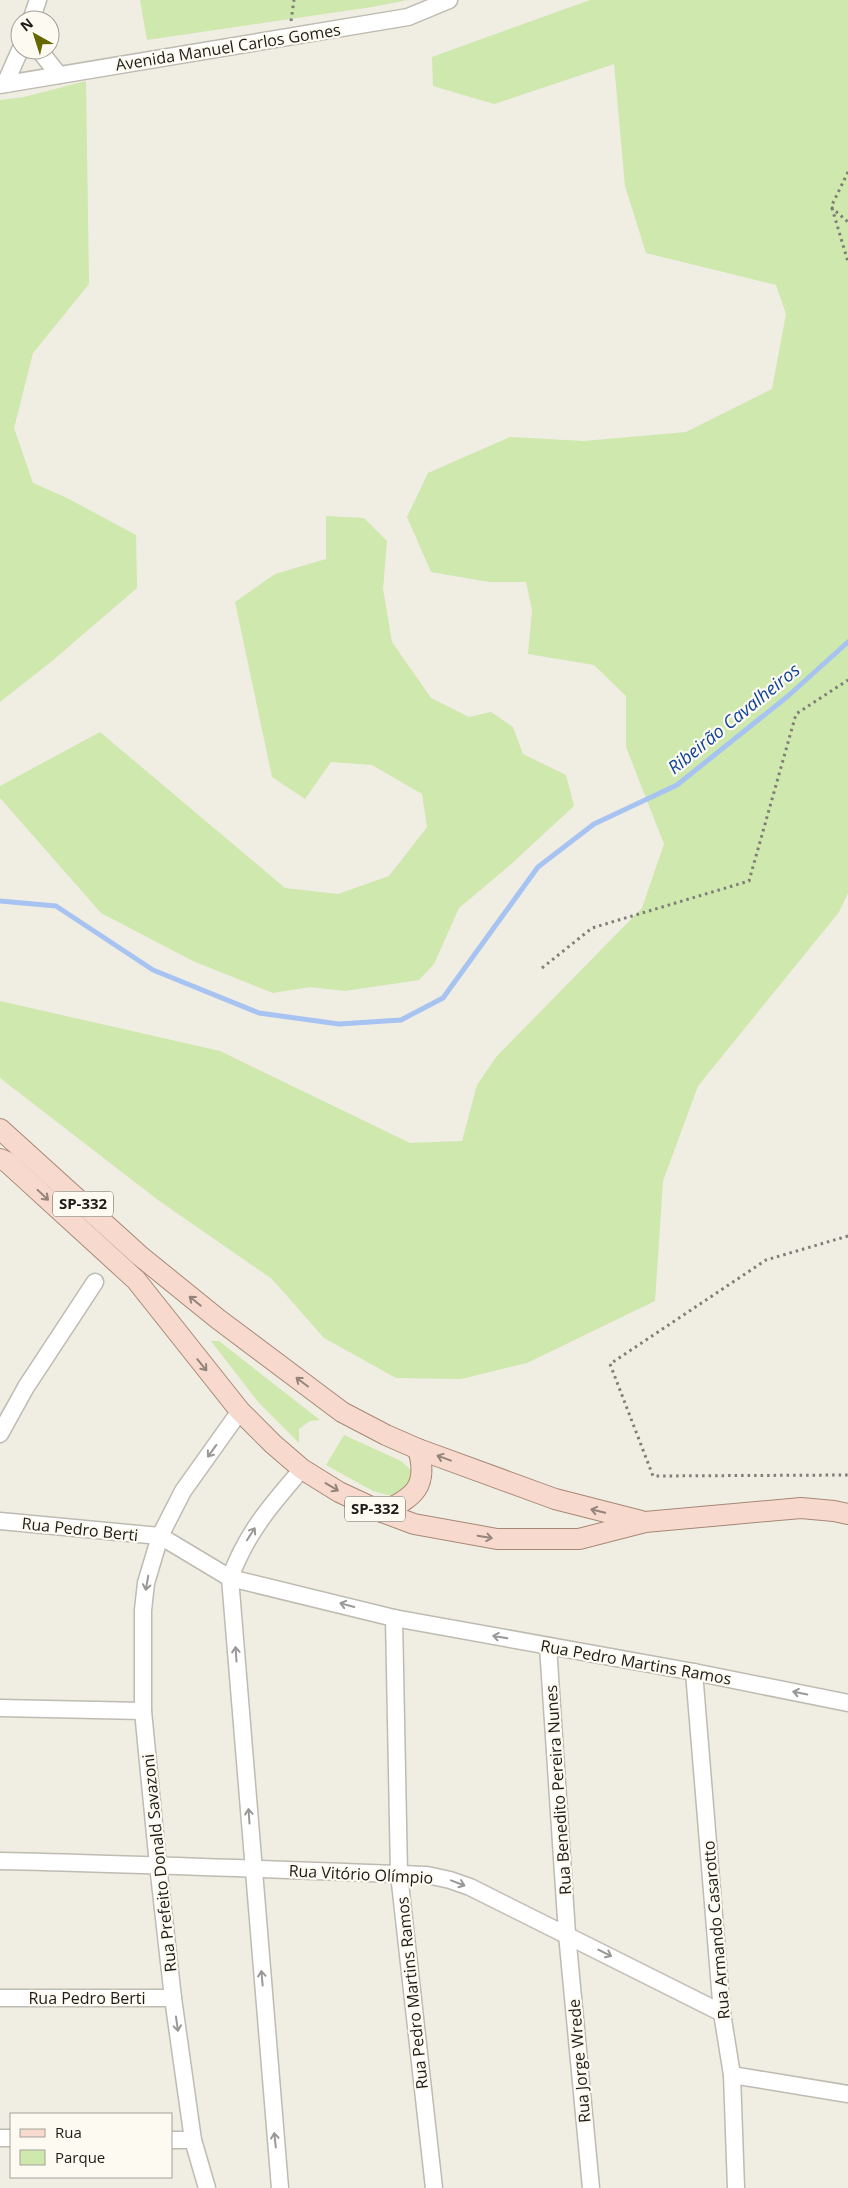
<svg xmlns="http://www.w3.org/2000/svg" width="848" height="2188" font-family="'Open Sans',sans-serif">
  <rect width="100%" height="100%" fill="#f0ede3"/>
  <g fill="#cee8ad">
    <path d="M140 0H408L372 7 147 40Z"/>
    <path d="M590 0H848V893L839 912 698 1086 663 1181 655 1301 527 1363 461 1379 396 1378 324 1338 272 1279 158 1200 0 1078V1001L220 1051 410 1143 462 1141 477 1085 497 1056 642 908 664 844 626 747V696L594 665 528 654 532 610 526 582H489L431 572 407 517 428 473 510 437 584 441 686 432 772 389 786 314 776 285 646 253 625 186 614 64 494 104 433 86 432 57Z"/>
    <path d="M86 81 89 284 33 353 14 428 33 483 67 498 136 535 137 588 52 661 0 702V100L24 97Z"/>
    <path d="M326 516 364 518 387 541 383 589 392 642 431 698 469 717 491 712 513 727 523 754 566 775 574 806 509 866 459 908 434 964 419 980 345 991 310 987 273 993 193 961 101 913 0 798V786L100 732 285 888 338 894 389 876 427 827 422 794 372 765 331 762 305 799 272 777 235 602 275 574 326 559Z"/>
    <path d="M211 1341H219L320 1420 310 1421 299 1429V1443L259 1403Z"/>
    <path d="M344 1435 401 1461 413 1472 408 1491 399 1498 373 1491 326 1465Z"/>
  </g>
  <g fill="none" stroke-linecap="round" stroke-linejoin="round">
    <path stroke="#a7c3f1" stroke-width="5" d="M0 901 56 906 153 970 259 1013 339 1024 401 1020 443 998 538 867 594 824 677 785 788 696 848 642"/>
    <g stroke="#bebbb2" stroke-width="19">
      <g id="minor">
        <path d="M31 20 38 0"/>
        <path d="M39 50 59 75"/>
        <path d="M5 84 20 50"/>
        <path d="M0 85 408 17 449 0"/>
        <path d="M0 1434 26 1387 95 1282"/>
        <path d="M0 1521 160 1536 230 1578 394 1618 694 1672 848 1703"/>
        <path d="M394 1618 399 1874 434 2188"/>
        <path d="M548 1646 567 1934 591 2188"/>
        <path d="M694 1672 722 2013 732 2075 736 2188"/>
        <path d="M0 1708 143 1711"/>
        <path d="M0 1861C142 1864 285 1870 427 1875L450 1880 470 1887 722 2013"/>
        <path d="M0 1998H173"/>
        <path d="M732 2075 848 2094"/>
        <path d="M0 2138H11"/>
        <path d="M171 2140H193"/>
        <path d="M207 2188 193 2140 173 1998 158 1865 143 1711V1610L146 1583 160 1536 183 1491 240 1411"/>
        <path d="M280 2188 230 1578C247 1532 271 1505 302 1469"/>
      </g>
    </g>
    <g stroke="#a78877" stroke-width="22">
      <g id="major">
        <path d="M0 1129 139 1255 218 1319 342 1412 386 1435 418 1449 555 1499 641 1521"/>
        <path d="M0 1159 7 1162 136 1280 240 1411 273 1444 302 1469 339 1492 382 1512 414 1524 497 1539H579L645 1522 801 1508 834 1511 848 1514"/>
        <path d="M382 1512C414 1498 429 1486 418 1449"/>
      </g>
    </g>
    <g stroke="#7f7d76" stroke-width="3" stroke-dasharray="2.5 4" stroke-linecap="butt">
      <path d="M291 21 294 0"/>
      <path d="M848 172 831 207 848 222"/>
      <path d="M832 208 848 262"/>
      <path d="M542 968 592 928 749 881 796 714 848 680"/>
      <path d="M848 1236 766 1260 610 1364 653 1476 848 1475"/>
    </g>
    <use href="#minor" stroke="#fff" stroke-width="16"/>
    <use href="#major" stroke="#f7dacd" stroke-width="20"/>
  </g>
  <defs><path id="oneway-shaft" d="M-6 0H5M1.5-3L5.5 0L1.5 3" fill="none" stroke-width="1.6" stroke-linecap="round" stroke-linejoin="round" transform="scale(1.25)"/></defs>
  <g stroke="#94847b">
    <use href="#oneway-shaft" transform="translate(43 1195) rotate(43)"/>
    <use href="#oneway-shaft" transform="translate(195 1301) rotate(-141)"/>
    <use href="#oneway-shaft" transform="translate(202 1365) rotate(51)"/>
    <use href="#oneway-shaft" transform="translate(302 1382) rotate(-143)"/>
    <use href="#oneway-shaft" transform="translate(444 1458) rotate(-160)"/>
    <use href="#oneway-shaft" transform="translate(332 1487) rotate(31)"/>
    <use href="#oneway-shaft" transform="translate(598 1511) rotate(-166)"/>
    <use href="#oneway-shaft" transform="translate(485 1537) rotate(10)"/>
  </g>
  <g stroke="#999897">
    <use href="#oneway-shaft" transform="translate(212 1451) rotate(126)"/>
    <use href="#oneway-shaft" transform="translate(251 1534) rotate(-57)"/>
    <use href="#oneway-shaft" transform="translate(147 1583) rotate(100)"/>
    <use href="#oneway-shaft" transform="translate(347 1605) rotate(-165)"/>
    <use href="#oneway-shaft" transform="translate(500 1637) rotate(-170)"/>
    <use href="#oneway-shaft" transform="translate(236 1654) rotate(-94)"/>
    <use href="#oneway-shaft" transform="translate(800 1693) rotate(-168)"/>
    <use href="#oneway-shaft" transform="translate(249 1816) rotate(-94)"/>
    <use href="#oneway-shaft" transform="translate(458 1883) rotate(21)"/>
    <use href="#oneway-shaft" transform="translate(605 1953) rotate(27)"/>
    <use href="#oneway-shaft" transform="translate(262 1978) rotate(-95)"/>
    <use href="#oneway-shaft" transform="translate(177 2024) rotate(82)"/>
    <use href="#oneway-shaft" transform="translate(275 2140) rotate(-96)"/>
  </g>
  <g text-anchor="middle" stroke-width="4.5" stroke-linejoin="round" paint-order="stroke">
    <g fill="#fdfbf1" stroke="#605e58" stroke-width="1">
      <rect x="53" y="1191.5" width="60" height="25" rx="4"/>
      <rect x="345" y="1496.5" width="60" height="25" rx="4"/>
    </g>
    <g font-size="15" font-weight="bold" fill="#1c1b17">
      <text x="83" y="1209">SP-332</text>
      <text x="375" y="1514">SP-332</text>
    </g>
    <g font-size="16" fill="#1c1b17" stroke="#fdfbf1">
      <text transform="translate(228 47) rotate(-9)" y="6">Avenida Manuel Carlos Gomes</text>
      <text transform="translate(80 1529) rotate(6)" y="6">Rua Pedro Berti</text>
      <text transform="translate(636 1662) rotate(10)" y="6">Rua Pedro Martins Ramos</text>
      <text transform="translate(558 1790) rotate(-94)" y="6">Rua Benedito Pereira Nunes</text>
      <text transform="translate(159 1863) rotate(-96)" y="6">Rua Prefeito Donald Savazoni</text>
      <text transform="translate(361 1874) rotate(3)" y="6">Rua Vitório Olímpio</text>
      <text transform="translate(716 1930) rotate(-95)" y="6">Rua Armando Casarotto</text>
      <text transform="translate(412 1993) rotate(-96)" y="6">Rua Pedro Martins Ramos</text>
      <text x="87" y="2004">Rua Pedro Berti</text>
      <text transform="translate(579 2061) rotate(-95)" y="6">Rua Jorge Wrede</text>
    </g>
    <g font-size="18" font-style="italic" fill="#104499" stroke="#fdfbf1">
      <text transform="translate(734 719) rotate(-39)" y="6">Ribeirão Cavalheiros</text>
    </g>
  </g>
  <rect x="10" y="2113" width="162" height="65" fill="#fdfbf1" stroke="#a3a19a"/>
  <rect x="20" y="2129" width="25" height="8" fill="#f7dacd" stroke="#a3a19a"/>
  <text x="55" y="2138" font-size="15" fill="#1c1b17">Rua</text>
  <rect x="20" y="2150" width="25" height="15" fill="#cee8ad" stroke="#a3a19a"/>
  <text x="55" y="2163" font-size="15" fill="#1c1b17">Parque</text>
  <g transform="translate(35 35) rotate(321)"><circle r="24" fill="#fdfbf1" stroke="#a3a19a"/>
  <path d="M0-4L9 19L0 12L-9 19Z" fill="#676700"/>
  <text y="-8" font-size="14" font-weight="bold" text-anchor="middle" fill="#1c1b17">N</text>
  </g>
</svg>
